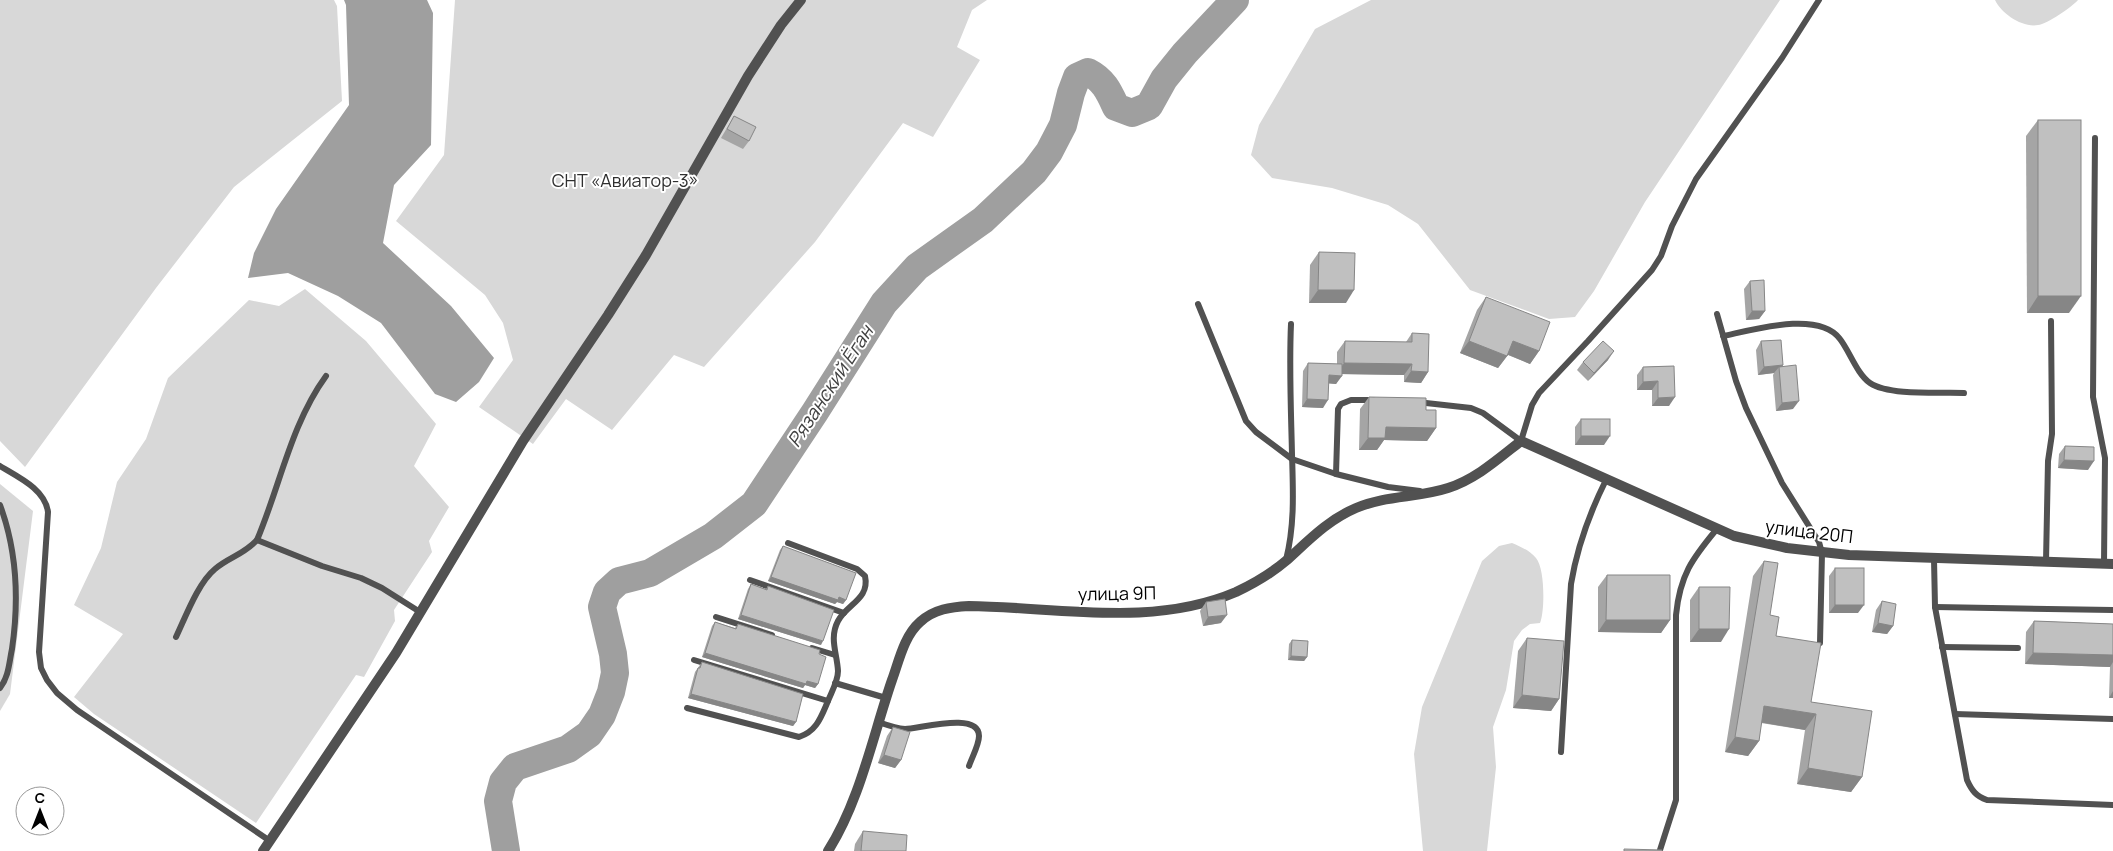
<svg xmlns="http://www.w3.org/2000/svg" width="2113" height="851" font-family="Manrope,sans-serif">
  <rect width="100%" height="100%" fill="#fff"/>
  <g fill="#d8d8d8">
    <path d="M0 0H334L337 6 342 101 234 187 156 288 25 467 0 441Z"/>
    <path d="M455 0H987L972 10 957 47 980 60 933 137 903 123 815 242 704 367 674 355 612 430 566 399 533 444 479 407 513 360 503 323 485 295 396 221 444 155Z"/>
    <path d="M1371 0H1780L1645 202 1594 291 1575 317 1549 319 1470 290 1418 224 1388 205 1332 188 1272 178 1251 155 1259 125 1315 29Z"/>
    <path d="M1995 0H2078C2072 7 2047 24 2038 25 2022 28 2001 13 1995 0Z"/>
    <path d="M305 289 366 341 436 424 414 466 449 507 429 541 432 552 394 610 395 621 364 677 356 675 256 823 94 714 74 697 123 634 74 605 101 548 117 482 146 439 168 378 249 300 279 306Z"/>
    <path d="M0 484 33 511 10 694 0 711Z"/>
    <path d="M1512 543C1521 547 1529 550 1536 558 1545 568 1545 611 1540 623L1530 624 1522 630 1514 641 1506 690 1493 727 1496 767 1487 851H1423L1414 754 1422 707 1482 561 1499 546Z"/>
  </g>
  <path fill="#9f9f9f" d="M344 0H427L433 13 431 145 394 185 383 243 451 306 494 358 479 382 456 402 435 394 381 323 338 296 288 273 248 278 254 253 276 209 349 105 346 5Z"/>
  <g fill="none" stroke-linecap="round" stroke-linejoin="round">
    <path stroke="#9f9f9f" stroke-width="28" d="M506 851 498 801 503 782 515 767 568 749 589 734 602 715 611 692 615 673 613 654 602 607 607 592 619 581 650 573 713 536 754 504 815 412 884 303 917 267 983 220 1034 172 1049 152 1063 125 1071 93 1077 77 1088 72C1104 80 1109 92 1116 107L1132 113 1149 106 1164 79 1185 53 1235 0"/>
    <g stroke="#515151" stroke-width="6">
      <path d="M2095 138 2093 397 2105 458 2104 564"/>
      <path d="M1198 304 1246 421 1256 432 1292 459 1336 474 1388 487 1420 491"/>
      <path d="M1717 314 1736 381 1746 408 1782 483 1819 542 1822 553 1820 643"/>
      <path d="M1723 336C1752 330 1819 310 1840 339 1850 352 1857 374 1870 383 1889 396 1941 392 1964 393"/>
      <path d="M326 376C291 424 280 486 257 540L322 566 361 578 382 588 420 612"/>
      <path d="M1417 402 1471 408 1483 413 1521 441 1532 405 1539 393 1588 341 1652 270 1661 256 1672 226 1696 179 1782 58 1819 0"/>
      <path d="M0 466C18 477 45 489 48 512L39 652 41 668 47 680 57 693 77 710 270 841"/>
      <path d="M1336 474 1338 409 1341 404 1351 400H1373"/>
      <path d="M0 505C17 551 19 601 12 649 9 663 9 676 0 688"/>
      <path d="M788 543 857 569 865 576C870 599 847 604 838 621 829 638 837 653 838 671 838 681 832 691 828 701"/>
      <path d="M1934 559 1935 607 1967 780C1972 791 1976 796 1987 800L2113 805"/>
      <path d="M1286 560C1295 524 1293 490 1292 454 1291 410 1289 367 1291 324"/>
      <path d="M2046 562 2048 461 2052 434 2051 321"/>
      <path d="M750 580 844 613"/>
      <path d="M1935 607 2113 610"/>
      <path d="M716 617 772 635"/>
      <path d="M176 637C186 616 198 583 215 569 229 557 243 555 257 540"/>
      <path d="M1942 647 2018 648"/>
      <path d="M812 648 835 655"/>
      <path d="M835 683 886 698"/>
      <path d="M687 708 799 737C817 731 821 717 828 701L694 660"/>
      <path d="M1955 714 2113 719"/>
      <path d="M878 722C887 725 895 728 905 729 919 729 979 711 979 736 979 745 972 757 969 766"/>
      <path d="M1561 752 1571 584C1577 548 1590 512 1606 480"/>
      <path d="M1660 850 1676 800V615C1680 575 1692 559 1716 530"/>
    </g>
    <g stroke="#515151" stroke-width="10">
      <path d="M263 851 396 653 523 441 608 315 646 255 748 76 781 25 801 0"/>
      <path d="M828 851C860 801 873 735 892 680 899 661 904 636 920 622 934 609 951 607 969 606 1057 607 1152 628 1236 592 1253 584 1273 572 1287 560 1309 540 1328 520 1356 508 1386 495 1418 498 1448 488 1476 479 1498 459 1521 441L1734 536 1787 548 1849 555 2113 564"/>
    </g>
  </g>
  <g fill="#a5a5a5">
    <path d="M734 116 749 141 743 149 721 138Z"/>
    <path d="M2038 120 2069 313H2027L2026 136Z"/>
    <path d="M1319 252 1346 303H1309L1310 265Z"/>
    <path d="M1750 281 1765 311 1759 319 1746 320 1744 289Z"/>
    <path d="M1486 297 1539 351 1530 364 1508 355 1498 368 1460 353 1477 310Z"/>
    <path d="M1412 333 1428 372 1421 383 1404 382V375L1342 374 1336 384 1328 383 1323 408 1302 407 1303 371 1308 363 1337 364V352L1345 341 1406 342Z"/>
    <path d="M1761 341 1783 365 1782 367 1793 409 1776 411 1773 375 1774 373 1758 375 1756 350Z"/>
    <path d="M1608 360 1588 381 1577 370 1583 362Z"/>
    <path d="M1674 366 1669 406H1652V390H1637V375L1643 367Z"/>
    <path d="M1369 397 1426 410 1436 428 1427 441 1384 440 1377 450H1359L1360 409Z"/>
    <path d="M1581 419 1604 445H1575V427Z"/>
    <path d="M2065 446 2088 470 2058 468 2059 454Z"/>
    <path d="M783 546 846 600 843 604 837 602 835 604 768 581 780 550Z"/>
    <path d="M1764 561 1770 615 1776 636 1811 702 1862 777 1851 792 1797 784 1805 730 1761 723 1759 741 1748 756 1725 752 1753 576Z"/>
    <path d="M1835 568 1858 613H1829V576Z"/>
    <path d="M1607 575 1670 620 1661 633 1598 632V587Z"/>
    <path d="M751 584 766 589 768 586 821 645 738 619 748 589Z"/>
    <path d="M1699 587 1721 642H1690V600Z"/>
    <path d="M1882 601 1893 626 1887 634 1872 632 1876 610Z"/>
    <path d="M1206 602 1221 623 1203 626 1200 611Z"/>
    <path d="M2034 621 2113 624V698H2109L2110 667 2025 664 2026 632Z"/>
    <path d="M715 622 735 628 738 624 819 654 818 684 815 688 805 685 803 688 702 657 712 626Z"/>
    <path d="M1527 638 1559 699 1551 711 1513 708 1518 651Z"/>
    <path d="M1292 640 1307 657 1304 661 1288 660 1289 644Z"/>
    <path d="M702 662 796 722 793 726 688 698 695 672Z"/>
    <path d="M893 727 901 760 895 768 878 763 887 736Z"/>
    <path d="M863 831 906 851H854L855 844Z"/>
  </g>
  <g fill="#868686">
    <path d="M1318 290H1354L1346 303H1309Z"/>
    <path d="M2038 296H2081L2069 313H2027Z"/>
    <path d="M1752 311H1765L1759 319 1746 320Z"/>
    <path d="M1469 341 1507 356 1498 368 1460 353Z"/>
    <path d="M1513 341 1539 351 1530 364 1504 353Z"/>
    <path d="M1614 351 1608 360 1588 381 1594 373Z"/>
    <path d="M1344 363 1412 364 1404 375 1337 374Z"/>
    <path d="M1783 365 1779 370V367L1774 373 1758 375 1764 367Z"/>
    <path d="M1411 371 1428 372 1421 383 1404 382Z"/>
    <path d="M1329 375 1342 376 1336 384 1323 383Z"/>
    <path d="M1658 381 1652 390H1637L1643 382Z"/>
    <path d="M1675 397 1669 406H1652L1658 398Z"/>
    <path d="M1307 399 1328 400 1323 408 1302 407Z"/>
    <path d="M1799 401 1793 409 1776 411 1782 403Z"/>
    <path d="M1386 427 1436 428 1427 441 1384 440 1377 450H1359L1368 438Z"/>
    <path d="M1581 436H1610L1604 445H1575Z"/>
    <path d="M2064 460 2094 461 2088 470 2058 468Z"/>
    <path d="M771 577 839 597 846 600 843 604 837 602 835 604 768 581Z"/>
    <path d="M1835 605H1864L1858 613H1829Z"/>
    <path d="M741 615 823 641 821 645 738 619Z"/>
    <path d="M1227 615 1221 623 1203 626 1208 617Z"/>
    <path d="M1606 620H1670L1661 633 1598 632Z"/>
    <path d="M1878 623 1893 626 1887 634 1872 632Z"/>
    <path d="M1699 629H1729L1721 642H1690Z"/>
    <path d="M705 653 807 681 818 684 815 688 805 685 803 688 702 657Z"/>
    <path d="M2033 653 2113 655V662L2110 667 2025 664Z"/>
    <path d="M1291 656 1307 657 1304 661 1288 660Z"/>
    <path d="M2113 691V698H2109Z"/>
    <path d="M691 694 796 722 793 726 688 698Z"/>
    <path d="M1522 695 1559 699 1551 711 1513 708Z"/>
    <path d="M1764 706 1816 714 1805 730 1753 721Z"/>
    <path d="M1735 737 1759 741 1748 756 1725 752Z"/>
    <path d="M884 755 901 760 895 768 878 763Z"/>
    <path d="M1808 768 1862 777 1851 792 1797 784Z"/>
  </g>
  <g fill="#c0c0c0" stroke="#868686">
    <path d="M734 116 756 127 749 141 727 129Z"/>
    <rect x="2038" y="120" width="43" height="176"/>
    <path d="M1319 252 1355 253 1354 290H1318Z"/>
    <path d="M1764 280 1765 311H1752L1750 281Z"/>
    <path d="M1486 297 1550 322 1539 351 1513 341 1507 356 1469 341Z"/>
    <path d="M1412 333 1429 334 1428 372 1411 371 1412 364 1344 363 1345 341 1412 342Z"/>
    <path d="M1781 340 1783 365 1764 367 1761 341Z"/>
    <path d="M1603 341 1614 351 1594 373 1583 362Z"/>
    <path d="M1308 363 1342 364V376L1329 375 1328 400 1307 399Z"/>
    <path d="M1796 365 1799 401 1782 403 1779 367Z"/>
    <path d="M1674 366 1675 397 1658 398V381L1643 382V367Z"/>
    <path d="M1369 397 1426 398V410H1436V428L1386 427 1385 438H1368Z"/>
    <rect x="1581" y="419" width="29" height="17"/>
    <path d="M2065 446 2094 447V461L2064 460Z"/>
    <path d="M783 546 856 573 846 600 839 597 838 600 771 577Z"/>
    <path d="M1764 561 1778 563 1770 615 1779 617 1776 636 1821 643 1811 702 1872 711 1862 777 1808 768 1816 714 1764 706 1759 741 1735 737Z"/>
    <rect x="1835" y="568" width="29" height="37"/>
    <path d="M1607 575H1670V620H1606Z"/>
    <path d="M751 584 767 590 768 586 834 610 823 641 741 615Z"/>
    <path d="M1699 587H1730L1729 629H1699Z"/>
    <path d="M1225 599 1227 615 1208 617 1206 602Z"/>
    <path d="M1882 601 1896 604 1893 626 1878 623Z"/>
    <path d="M2034 621 2113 624V655L2033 653Z"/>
    <path d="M715 622 736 629 738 624 820 650 819 654 826 657 818 684 807 681 806 684 705 653Z"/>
    <path d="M1527 638 1564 641 1559 699 1522 695Z"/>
    <path d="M1292 640 1308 641 1307 657 1291 656Z"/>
    <path d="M702 662 803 694 796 722 691 694 698 668H700Z"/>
    <path d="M893 727 910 732 901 760 884 755Z"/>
    <path d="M863 831 907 835 906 851H861Z"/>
    <path d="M1624 849 1662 850V851H1624Z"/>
  </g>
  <g text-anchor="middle" stroke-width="4" stroke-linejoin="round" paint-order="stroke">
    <g font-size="18" fill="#2f2f2f" stroke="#fff">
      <text x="625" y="187">СНТ «Авиатор-3»</text>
    </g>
    <g font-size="18" fill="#000" stroke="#fff">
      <text transform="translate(1809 532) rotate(7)" y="6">улица 20П</text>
      <text transform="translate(1117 594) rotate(-1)" y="6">улица 9П</text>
    </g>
    <g font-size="19" font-style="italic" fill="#404040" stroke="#fff">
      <text transform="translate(830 386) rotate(-57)" y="7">Рязанский Ёган</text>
    </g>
  </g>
  <g transform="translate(40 811)"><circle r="24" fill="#ffffff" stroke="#999999"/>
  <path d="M0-4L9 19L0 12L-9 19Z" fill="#000000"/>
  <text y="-8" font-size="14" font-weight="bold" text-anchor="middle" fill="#000000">С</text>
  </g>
</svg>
